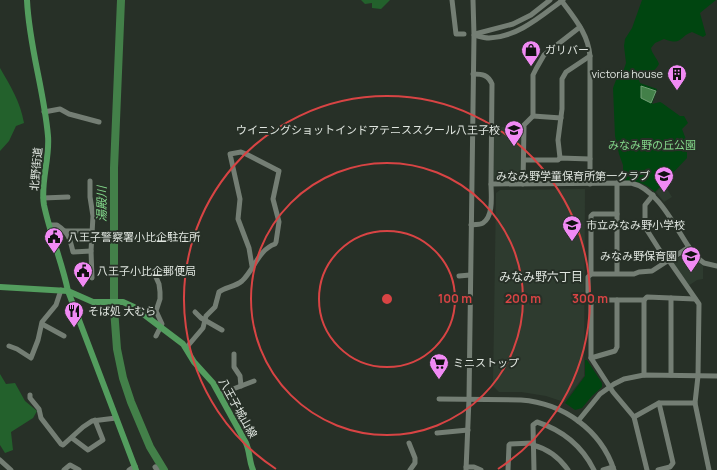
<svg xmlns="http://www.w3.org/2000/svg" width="717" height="470" font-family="Manrope,'Noto Sans JP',sans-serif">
  <rect width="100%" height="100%" fill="#273027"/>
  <g fill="#2e3b2f">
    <path d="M494 127H522L521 181H496L494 179Z"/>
    <path d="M664 184 672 197 664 202 656 192Z"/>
    <path d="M585 189 584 376 564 402 546 396 521 392H499L493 386 496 193 500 190Z"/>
    <path d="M687 252 703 266V279L697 280 688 286 673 263 674 261Z"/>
  </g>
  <g fill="#004510">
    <path d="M642 0H716L700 13 706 35 703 37 692 32C678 37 683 46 664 39L655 43 651 48C652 54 657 58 659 64 654 72 652 73 642 72L638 77 640 83 657 89 652 104 660 102 662 103 680 116H684L688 123 682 129 687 142V158L655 192C646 183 636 181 623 180V165L619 154 615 136 613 88 616 80 624 69 626 63 624 46 625 39 632 28Z"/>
    <path d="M585 360H587L602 383V387L592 396 582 408 575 410 565 403 585 376Z"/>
  </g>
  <g fill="#23612c">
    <path d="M361 0H390L381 9 372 8V3L365 4Z"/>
    <path d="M0 65V68C11 87 20 101 24 123L16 126 9 141 0 151Z"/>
    <path d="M0 374 6 384 15 383 25 401 37 411 33 418 11 432 13 450 5 453 0 445Z"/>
  </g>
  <path fill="#438049" stroke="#729f76" d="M641 86 656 91 651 103 641 98Z"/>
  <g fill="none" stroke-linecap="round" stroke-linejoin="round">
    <path stroke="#438049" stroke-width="8" d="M121 0 114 168V309L117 349 123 378 131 402 150 447 164 470"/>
    <g stroke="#747e74" stroke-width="5">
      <path d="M452 0 456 34H464"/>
      <path d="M561 0C574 18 588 33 590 56V184"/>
      <path d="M475 34 513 24 531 15 550 0"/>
      <path d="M474 35C478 36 484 38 489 38 518 37 541 16 563 0"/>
      <path d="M473 74C483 74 488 75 492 84L491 184"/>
      <path d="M44 112 60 109 69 114 99 122"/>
      <path d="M533 116 561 118"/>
      <path d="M560 158 558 140 562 109V79L566 72 590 56"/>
      <path d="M524 160H558L560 158 590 159"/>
      <path d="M90 181V197L93 216 91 251 92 278"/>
      <path d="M523 184 524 125 533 116V75L536 69 544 55 580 27"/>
      <path d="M653 195 645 205V227L664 257 670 262 699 304 698 376 695 403 709 470"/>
      <path d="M43 198 68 197"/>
      <path d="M617 214H593L591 216V274L588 277V298L591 300V358L613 392 634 417 647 470"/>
      <path d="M50 225H57C69 233 70 239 73 252L91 251"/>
      <path d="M471 225C475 224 480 225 483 223 494 216 491 194 491 184L631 183C660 189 678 234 695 256L704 263 717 266"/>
      <path d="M65 231H92"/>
      <path d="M617 273V183"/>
      <path d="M591 274H634L639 272 652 271 689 247"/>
      <path d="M155 275 159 284 160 292V299L156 311 162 324 156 336"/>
      <path d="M459 276 470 275"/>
      <path d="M591 300H644L647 297 695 299"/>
      <path d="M644 300V375"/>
      <path d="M195 312 201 318 222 330"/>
      <path d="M42 324 64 336"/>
      <path d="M9 346 17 349 31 358 38 340 42 322 56 305 61 290"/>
      <path d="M186 348 203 328 206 316 215 307 219 292C225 287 235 287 242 281 254 270 258 250 275 244L276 242 279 222 273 199 279 171 246 154 241 152 230 154 240 199 238 219 249 248 252 266"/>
      <path d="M234 354V367L240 376 241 386"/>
      <path d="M591 358 615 351 617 347V300"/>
      <path d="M671 375V298"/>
      <path d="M220 394 254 381"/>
      <path d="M30 395V398L39 409 41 418 61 444 63 445 83 427 92 421 116 418"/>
      <path d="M439 399 521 400C563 403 601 430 614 470"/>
      <path d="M634 417 659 403H695"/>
      <path d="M578 421 600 394 614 384 624 379 644 375 717 376"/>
      <path d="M437 433 468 430"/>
      <path d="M72 438 88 450 103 440 95 420"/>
      <path d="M409 443 415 458V463L410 470"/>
      <path d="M533 445C548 449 559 457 568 470"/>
      <path d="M0 460 11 470"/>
      <path d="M155 467 157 470"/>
      <path d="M466 467H474L481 470"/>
      <path d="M64 470 70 465 79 470"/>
      <path d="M129 470 135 466"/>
      <path d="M466 470 469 399 474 35 473 0"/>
      <path d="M508 470 509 445 510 444 533 443"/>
      <path d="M534 470 533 425 537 422C562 430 582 446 594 470"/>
      <path d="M603 470 613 467"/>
      <path d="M658 470 670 467 673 463 659 403"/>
    </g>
    <g stroke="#539d5e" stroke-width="6">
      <path d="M27 0C29 46 44 90 48 136 50 159 40 183 44 205 50 234 62 262 68 291L136 470"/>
      <path d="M0 287 68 291 93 302H123L134 307 183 344 194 362 213 383 246 443C250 452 249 461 253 470"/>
    </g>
  </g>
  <g fill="none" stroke="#d84444" stroke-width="2">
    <circle cx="387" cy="299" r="68"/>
    <circle cx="387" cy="299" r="136"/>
    <path d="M276 469A203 203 0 1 1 498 469"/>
  </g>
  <defs>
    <g id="shop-pin" transform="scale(1)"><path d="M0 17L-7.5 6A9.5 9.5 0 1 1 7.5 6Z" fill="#f18af4" stroke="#273027"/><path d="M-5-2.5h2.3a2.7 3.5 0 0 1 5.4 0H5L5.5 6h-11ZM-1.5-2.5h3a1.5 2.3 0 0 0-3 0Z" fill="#111"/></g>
    <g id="building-pin" transform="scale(1)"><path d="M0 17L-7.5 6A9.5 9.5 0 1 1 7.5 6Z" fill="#f18af4" stroke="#273027"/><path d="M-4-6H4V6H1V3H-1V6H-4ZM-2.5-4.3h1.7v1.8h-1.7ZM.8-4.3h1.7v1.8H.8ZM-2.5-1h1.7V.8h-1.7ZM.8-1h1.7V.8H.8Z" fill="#111"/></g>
    <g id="school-pin" transform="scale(1)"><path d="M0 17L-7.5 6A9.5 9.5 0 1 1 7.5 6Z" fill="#f18af4" stroke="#273027"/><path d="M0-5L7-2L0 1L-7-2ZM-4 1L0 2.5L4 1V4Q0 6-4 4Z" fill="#111"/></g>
    <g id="civic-pin" transform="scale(1)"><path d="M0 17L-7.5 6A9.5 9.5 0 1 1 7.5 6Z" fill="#f18af4" stroke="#273027"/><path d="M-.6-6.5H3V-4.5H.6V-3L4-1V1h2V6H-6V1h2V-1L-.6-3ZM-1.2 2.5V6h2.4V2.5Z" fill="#111"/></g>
    <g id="restaurant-pin" transform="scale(1)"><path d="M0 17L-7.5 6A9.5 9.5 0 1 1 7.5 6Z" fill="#f18af4" stroke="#273027"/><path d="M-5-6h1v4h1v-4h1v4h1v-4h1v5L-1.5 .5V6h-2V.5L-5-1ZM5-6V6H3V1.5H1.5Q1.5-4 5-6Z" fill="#111"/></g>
    <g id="supermarket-pin" transform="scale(1)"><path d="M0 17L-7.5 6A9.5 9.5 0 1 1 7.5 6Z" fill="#f18af4" stroke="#273027"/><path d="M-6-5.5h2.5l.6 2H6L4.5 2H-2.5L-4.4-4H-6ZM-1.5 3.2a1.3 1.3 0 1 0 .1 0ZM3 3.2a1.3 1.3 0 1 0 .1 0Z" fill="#111"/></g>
  </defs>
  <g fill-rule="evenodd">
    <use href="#shop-pin" x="531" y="50"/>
    <use href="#building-pin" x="677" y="74"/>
    <use href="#school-pin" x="514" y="130"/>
    <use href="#school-pin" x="664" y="176"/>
    <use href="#school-pin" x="572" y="225"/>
    <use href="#civic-pin" x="54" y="237"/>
    <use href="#school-pin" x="691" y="256"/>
    <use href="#civic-pin" x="83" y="271"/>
    <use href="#restaurant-pin" x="74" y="311"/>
    <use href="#supermarket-pin" x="439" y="363"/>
  </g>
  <g text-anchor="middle" stroke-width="4" stroke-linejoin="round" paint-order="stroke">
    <g font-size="11" fill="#e0e6e0" stroke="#273027" text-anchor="start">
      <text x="545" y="54">ガリバー</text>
      <text x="663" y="78" text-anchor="end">victoria house</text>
      <text x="500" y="134" text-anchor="end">ウイニングショットインドアテニススクール八王子校</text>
      <text x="650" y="180" text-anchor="end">みなみ野学童保育所第一クラブ</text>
      <text x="586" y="229">市立みなみ野小学校</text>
      <text x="68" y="241">八王子警察署小比企駐在所</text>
      <text x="677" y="260" text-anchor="end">みなみ野保育園</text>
      <text x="97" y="275">八王子小比企郵便局</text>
      <text x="88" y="315">そば処 大むら</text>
      <text x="453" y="367">ミニストップ</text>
    </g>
    <g font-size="11" fill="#83d78a" stroke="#273027">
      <text x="652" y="149">みなみ野の丘公園</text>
    </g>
    <g font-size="11" fill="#e0e6e0" stroke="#273027">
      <text transform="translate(36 169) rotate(-85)" y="4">北野街道</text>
      <text transform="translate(238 408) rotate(61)" y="4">八王子城山線</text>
    </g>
    <g font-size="12" font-style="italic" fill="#82d68a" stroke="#273027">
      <text transform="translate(102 204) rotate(-90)" y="4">湯殿川</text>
    </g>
    <g font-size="12" fill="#e0e6e0" stroke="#273027">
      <text x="541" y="281">みなみ野六丁目</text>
    </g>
  </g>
  <circle cx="387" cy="299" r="6" fill="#d84444" stroke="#273027" stroke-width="2"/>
  <g font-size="12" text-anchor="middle" font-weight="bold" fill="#d84444" stroke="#273027" stroke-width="4" stroke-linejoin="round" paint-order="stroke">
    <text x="455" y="303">100 m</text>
    <text x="523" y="303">200 m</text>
    <text x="590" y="303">300 m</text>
  </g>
</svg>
